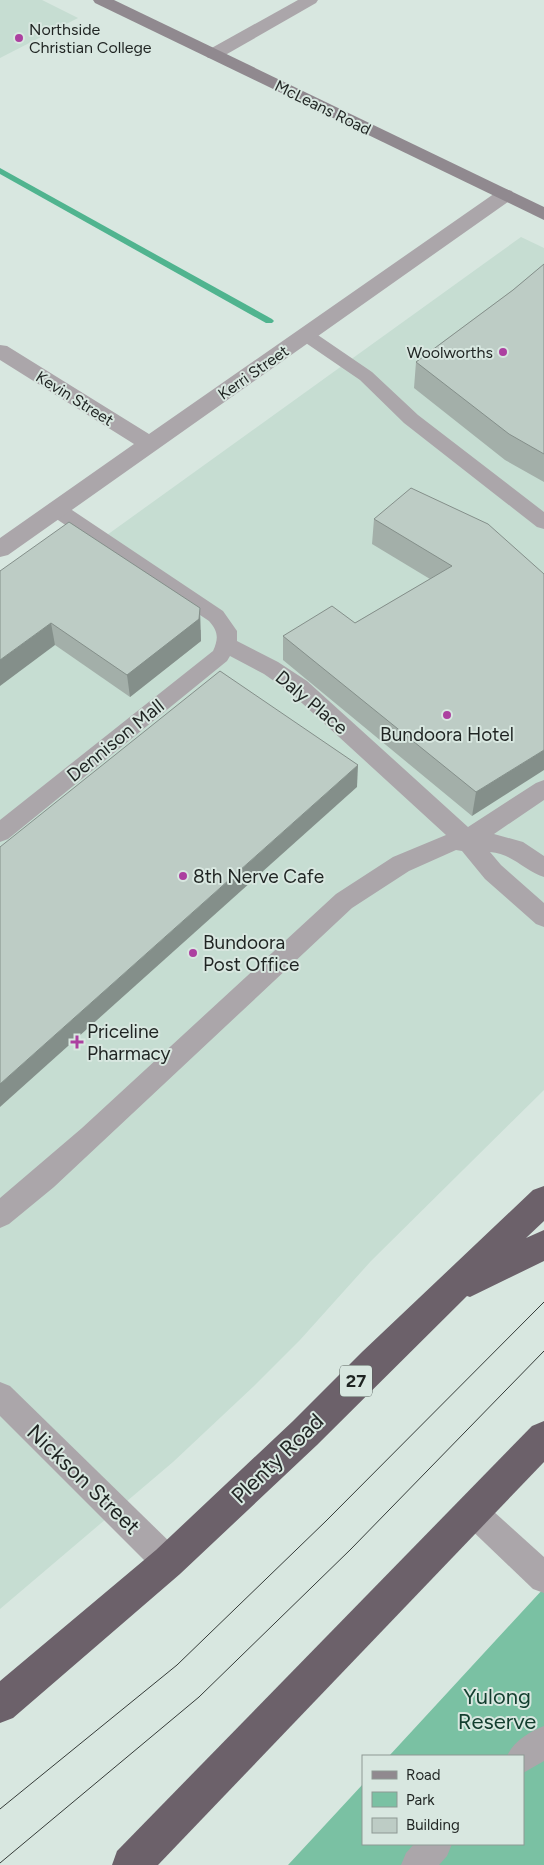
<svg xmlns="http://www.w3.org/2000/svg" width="544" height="1865" font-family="Figtree,sans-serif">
  <rect width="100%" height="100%" fill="#d8e7e0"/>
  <g fill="#c6ddd2">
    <path d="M0 0H42L78 18 0 58Z"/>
    <path d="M521 237 544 248V1090L371 1261 300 1340 254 1386 173 1462 0 1609V612Z"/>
  </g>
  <path fill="#7ac1a3" d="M544 1588V1865H288L363 1784V1844H523V1756H389Z"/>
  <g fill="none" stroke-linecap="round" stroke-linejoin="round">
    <path fill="#50b48f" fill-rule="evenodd" d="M0 168 272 319 274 321 272 323H266L0 174Z"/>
    <g fill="#aba6aa" fill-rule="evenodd">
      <path d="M306 330 312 331 372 372 418 415 544 512V529L537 527 404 423 360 380 300 339 297 335 300 331Z"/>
      <path d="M56 502 63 504 223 611 237 631V641L278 662 307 681 468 827 536 783 544 780V800L494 834 523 842 544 856V877C525 871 511 853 490 852L501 865 544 903V927L536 924 485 879 462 851 456 850 409 871 352 908 54 1187 9 1224 0 1228V1198L82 1128 336 894 393 857 446 835 291 693 264 674 230 656 227 661 8 839 0 842V820L213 651C219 638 218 631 209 621L49 514 46 509 49 504Z"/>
      <path d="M0 1382 10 1386 179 1551 183 1562 179 1573 168 1577 157 1573 0 1416Z"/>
      <path d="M472 1496 482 1501 544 1557V1593L533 1589 462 1521 457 1511 462 1501Z"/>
      <path d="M544 1726V1761L523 1773V1756H507C514 1741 529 1732 544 1726Z"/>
      <path d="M414 1844H452L447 1856 439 1865H401L406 1853Z"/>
    </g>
    <g fill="#aba6aa" fill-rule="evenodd">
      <path d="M298 0H318L316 3 220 58H208L205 54 208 50Z"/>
      <path d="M505 189 512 191 514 195 512 199 8 555 0 557V538L134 444 0 360V345L7 346 149 434 498 191Z"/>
    </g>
    <path fill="#90898f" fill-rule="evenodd" d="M93 0H114L544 207V220L95 3Z"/>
    <g fill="#6c616a" fill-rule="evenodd">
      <path d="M544 1186V1221L526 1238 544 1230V1261L470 1297 467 1296 317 1445 180 1574 13 1718 0 1723V1681L156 1550 293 1421 362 1352 533 1190Z"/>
      <path d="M544 1421V1462L158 1865H112L117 1851 532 1426Z"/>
    </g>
    <g stroke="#353b38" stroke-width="1">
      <path d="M0 1809 177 1665 326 1521 544 1302"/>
      <path d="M0 1863 199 1697 351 1549 544 1351"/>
    </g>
  </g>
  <g fill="#a3afa9">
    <path d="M544 264V482L505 460 414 388 416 362 513 290Z"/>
    <path d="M374 519 544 574 472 816 283 660V636L355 623 430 579 372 544Z"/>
    <path d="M0 571 201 630V641L130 697 55 645Z"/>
  </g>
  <g fill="#848f8a">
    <path d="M200 608 201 641 130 697 127 675Z"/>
    <path d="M51 623 55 645 0 686V660Z"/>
    <path d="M544 750V770L472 816 476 792Z"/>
    <path d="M358 765 357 787 0 1107V1084Z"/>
  </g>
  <g fill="#bdccc5" stroke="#848f8a">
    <path d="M544 264V454L509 434 416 362 513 290Z"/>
    <path d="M411 488 488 524 544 574V750L476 792 283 636 332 606 355 623 452 566 374 519Z"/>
    <path d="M69 522 200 608 199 619 127 675 51 623 0 660V571Z"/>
    <path d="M220 671 358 765 0 1084V847Z"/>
  </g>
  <g fill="#ac40a0" stroke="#d8e7e0" stroke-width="2">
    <circle cx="19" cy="38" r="5"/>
    <circle cx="503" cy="352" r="5"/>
    <circle cx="447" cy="715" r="5"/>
    <circle cx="183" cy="876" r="5"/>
    <circle cx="193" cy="953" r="5"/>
    <path d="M74.5 1034.5h5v5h5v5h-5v5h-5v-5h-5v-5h5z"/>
  </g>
  <g text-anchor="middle" stroke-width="4" stroke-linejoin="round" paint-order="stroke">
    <g font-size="16" fill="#1f2422" stroke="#d8e7e0" text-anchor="start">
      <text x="29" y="35">Northside<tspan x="29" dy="18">Christian College</tspan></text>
      <text x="493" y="358" text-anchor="end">Woolworths</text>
    </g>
    <g font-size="16" fill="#1f2422" stroke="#d8e7e0">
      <text transform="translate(323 107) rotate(26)" y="6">McLeans Road</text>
      <text transform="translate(253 372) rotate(-35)" y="6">Kerri Street</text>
      <text transform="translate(75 398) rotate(32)" y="6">Kevin Street</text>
    </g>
    <rect fill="#d8e7e0" stroke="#565e5b" stroke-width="1" x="340" y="1365.5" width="32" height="31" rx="4"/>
    <g font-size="18" font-weight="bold" fill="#1f2422">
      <text x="356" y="1387">27</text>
    </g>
    <g font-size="19" fill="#1f2422" stroke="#d8e7e0">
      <text transform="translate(312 702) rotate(40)" y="7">Daly Place</text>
      <text transform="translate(115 740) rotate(-39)" y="7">Dennison Mall</text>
    </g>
    <g font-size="19" fill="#1f2422" stroke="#d8e7e0" text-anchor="start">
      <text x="447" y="741" text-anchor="middle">Bundoora Hotel</text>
      <text x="193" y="883">8th Nerve Cafe</text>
      <text x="203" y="949">Bundoora<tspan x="203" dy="22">Post Office</tspan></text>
      <text x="87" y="1038">Priceline<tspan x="87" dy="22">Pharmacy</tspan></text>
    </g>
    <g font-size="22" fill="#1f2422" stroke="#d8e7e0">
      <text transform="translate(277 1458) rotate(-44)" y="8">Plenty Road</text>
      <text transform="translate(84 1479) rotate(44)" y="8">Nickson Street</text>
    </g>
    <g font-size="22" fill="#133e2f" stroke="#d8e7e0">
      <text x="497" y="1704">Yulong<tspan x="497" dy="25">Reserve</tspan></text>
    </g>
  </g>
  <rect x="362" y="1755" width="162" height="90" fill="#d8e7e0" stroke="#8e9994"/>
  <rect x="372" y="1771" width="25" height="8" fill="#90898f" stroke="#8e9994"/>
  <text x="406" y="1780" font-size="15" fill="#1f2422">Road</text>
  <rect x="372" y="1792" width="25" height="15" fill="#7ac1a3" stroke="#8e9994"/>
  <text x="406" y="1805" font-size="15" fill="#1f2422">Park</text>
  <rect x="372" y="1818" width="25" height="15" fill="#bdccc5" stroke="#8e9994"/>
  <text x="406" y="1830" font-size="15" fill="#1f2422">Building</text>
</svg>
